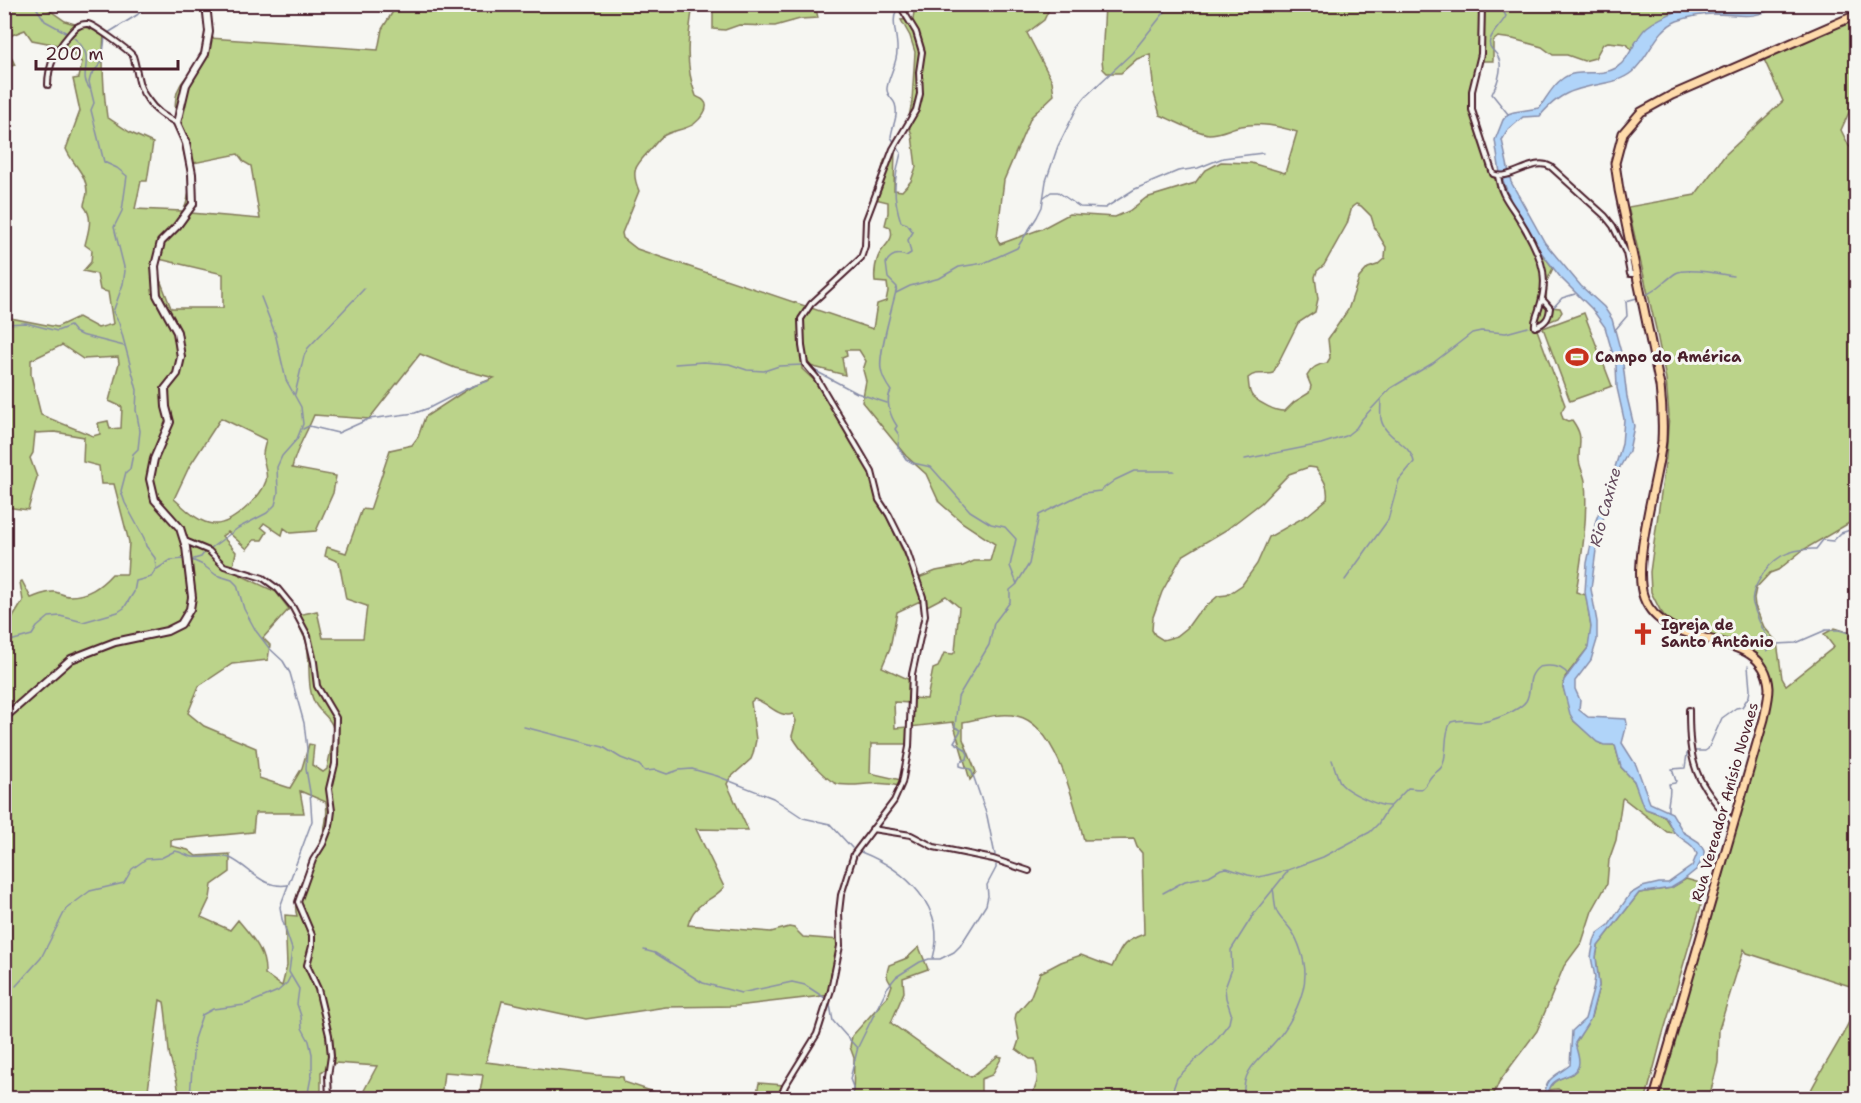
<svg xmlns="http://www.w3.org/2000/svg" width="1861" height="1103" font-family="'Shantell Sans',sans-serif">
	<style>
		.green { fill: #bbd38a; stroke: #82795a; stroke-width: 1.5; fill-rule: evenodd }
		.water { fill: #b0d4f9; stroke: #878ca7; stroke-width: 1.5 }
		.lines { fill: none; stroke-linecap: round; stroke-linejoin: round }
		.stream { stroke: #878ca7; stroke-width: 1.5 }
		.street-casing { stroke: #4a1f2b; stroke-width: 8 }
		.secondary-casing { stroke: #4a1f2b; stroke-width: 10 }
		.primary-casing { stroke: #4a1f2b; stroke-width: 11 }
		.street { stroke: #f6f6f2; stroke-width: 4 }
		.secondary { stroke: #f6f6f2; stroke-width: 6 }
		.primary { stroke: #fedbac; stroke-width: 7 }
		.labels { text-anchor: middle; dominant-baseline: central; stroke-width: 6; stroke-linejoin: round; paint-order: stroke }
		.poi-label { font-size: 15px; font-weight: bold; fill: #4a1f2b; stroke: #f6f6f2; text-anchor: start }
		.street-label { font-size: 15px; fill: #4a1f2b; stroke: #f6f6f2 }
		.water-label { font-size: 16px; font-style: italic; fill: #644c5e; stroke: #f6f6f2 }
	</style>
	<rect width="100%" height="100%" fill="#f6f6f2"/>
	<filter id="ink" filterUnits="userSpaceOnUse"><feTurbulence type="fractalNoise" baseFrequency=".0167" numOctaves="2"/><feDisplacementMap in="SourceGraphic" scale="12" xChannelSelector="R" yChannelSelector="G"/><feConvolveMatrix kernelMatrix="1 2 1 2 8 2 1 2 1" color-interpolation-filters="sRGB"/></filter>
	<g filter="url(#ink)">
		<!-- green -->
		<g class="green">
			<path d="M5,5H48L45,7L65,21L104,33C102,62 103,89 107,117L131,133L153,143L147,181H141L135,209L183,211C202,176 170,134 176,97C178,82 190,75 197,63C202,55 206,46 210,38L378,50L382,29L397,5H693C688,37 684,64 696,96C698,98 702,98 704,101C711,108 699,120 694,124C685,130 673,130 663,136C658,139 654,146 650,150C636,166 630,169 639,191L622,233L623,238L637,249L873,329L877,304L886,301L888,291L887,283L875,282C874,273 875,265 878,257C883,245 896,241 890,227L885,225L888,213V202L875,199L884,161L895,148L894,190L902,191L911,181L916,167L912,135L908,123L912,101L915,52L910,36L901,20L913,19L915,5H1051L1044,20L1027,33L1052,81L1054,95L1031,117L1004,180L997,238L1000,244L1041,229L1069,214L1115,217L1129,211L1146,198L1195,183L1204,171L1221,162L1251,163L1285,173L1297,132C1278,126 1260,122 1241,126C1230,128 1221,134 1209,134C1193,132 1175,121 1160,115L1154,93L1150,54L1137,59L1121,73H1107L1103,69L1102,60L1105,5H1693C1664,17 1648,22 1631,50L1627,44L1608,42L1603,44L1595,58L1584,61L1567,55H1553L1542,47L1513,39L1498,37L1493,41V61H1480L1473,93V110L1493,174L1501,177C1514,210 1532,240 1553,268L1547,281L1546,302L1550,307L1560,308L1562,312L1558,318L1536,327L1565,405L1561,412L1563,419L1568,421L1572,420C1584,437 1579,440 1579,459C1579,466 1584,474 1585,481C1588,518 1582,556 1576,592L1586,595L1591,627L1590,642L1588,648L1565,677L1563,687L1574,721L1601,744L1615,745L1621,767L1634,781L1646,809L1664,816L1675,833L1667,832L1623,798L1622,799L1616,840L1609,860L1607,884L1592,911L1582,942L1564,966L1537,1031L1499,1082L1492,1098H1027C1040,1088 1039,1073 1035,1059H1030L1016,1049L1019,1040L1015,1019L1016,1014L1030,998L1040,973L1061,962L1081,955L1112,967C1122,946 1122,942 1144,934L1142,853L1137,847L1134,839L1084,840C1075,807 1057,724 1017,716C1000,712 980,719 963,722V739L976,772L970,780L953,722L910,727V703L894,702L895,728L908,727L906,744H871L870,773L901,780L899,786C885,782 870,784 856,785C851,785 842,785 837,784C822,778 800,749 792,736L796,721L793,714C779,719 768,702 754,699L751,702L756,740L753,754L751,759L730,778L727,784L748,830L696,829L724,887C711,903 694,901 688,925L771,932L789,927L794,928L803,937L840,940L831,995L736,1006L666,1007L586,1019L502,1001L486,1062L596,1075L623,1077L624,1082L672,1098H479L483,1075L444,1072L442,1090L448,1091V1098H360L377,1066L335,1063L321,1072V1098H178C180,1081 171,1068 169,1051C167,1035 167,1019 164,1002L160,1000L147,1098H5L4,632L23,601L20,582L22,581L31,598C39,595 47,591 55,592C60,593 65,596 69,596C88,596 100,587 112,574H127L129,542L114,484H101L99,466L83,462L84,437L55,432L35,433L33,453L30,458L37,477L28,510L5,507V317L57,327L78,317L98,328L113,324L108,292L100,290L97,274L83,271L91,262L92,250L85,245C88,231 94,218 84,206C84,201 87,197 87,192C87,174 72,164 66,149L80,111L73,79L79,78L82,62L75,59L73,50L68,47L32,40L25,30L12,35L5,44L15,65L5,68ZM238,154L244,162L251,166L260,219L191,213L195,198L193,163ZM1356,204L1361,206L1371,216L1375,229L1386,247L1385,258L1377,265L1368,268L1359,278L1348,310L1328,339L1330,358L1327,363C1317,364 1311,368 1307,376L1311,386L1309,393L1294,402L1285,411C1276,412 1260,403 1253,397C1248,392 1249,384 1248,378C1257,370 1264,376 1273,373L1298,323L1315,312L1318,299L1315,277L1317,271L1324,265L1347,224L1352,207ZM159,259L223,274V308H171L159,277ZM62,345L83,359L118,357L119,363L109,401L122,407L121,428L110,429L108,421L98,423L100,434L93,436L41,415L31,375V360ZM846,350H859L866,361L863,370L866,381L862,402L906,456L926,474L939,502L963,523L995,544L990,561H974L963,566L936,571L916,579L878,499L873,480L855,446L818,384L802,369V366L806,365L845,375L842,358L847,356ZM420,354L455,368L494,378L471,387L425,417L418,437L412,445L390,450L370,510L362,509L346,553L327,547L325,556L339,562L346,599L367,606L363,638H323L317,611L298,615C298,626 302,632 306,641C312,661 305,688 316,705C321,713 331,718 333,728C334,741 329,757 327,769L323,772L312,765L314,745L309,744L302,768L290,788L259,778L256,748L204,726L188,713L199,686L232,664L268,660L270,645L263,638L289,609L276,592L232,571L236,552L222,536L228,532L247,549L254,540H262L267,532L261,527L264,523L282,535L284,528L291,533L316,531L333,493L336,476L292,468C296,448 307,433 314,415L369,419ZM221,418L266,440C265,446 262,452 263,458C265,466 268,473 266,481C261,497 231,526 213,524C198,523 185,508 174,499L189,467ZM1309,467L1316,468C1323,479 1329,486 1327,499L1308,515L1269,537L1257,564L1242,585L1227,595L1218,596L1197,614L1187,628L1177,636L1163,640L1155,635L1152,630L1153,617L1162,592L1182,556L1226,530L1261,503L1289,474ZM946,596L959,607L955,652L953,654L944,653L938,667L933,669L927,699L912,698V681L882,667L890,648L897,612L920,601L922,606H927ZM300,791L326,802C333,845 287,884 297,916L285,915L287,966L282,986L265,974C266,951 252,937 238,920L230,930L201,917L210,898L212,885L230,872V854L196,856L188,850L171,846V840L253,832L255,813H304Z"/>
			<path d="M713,5H810L817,13L818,18L800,19L775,26L739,25L725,30L713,29Z"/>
			<path d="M1856,15V97L1841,130L1849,146L1856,152V519L1803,550L1778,570L1770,573L1756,588L1754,598L1755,606L1764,627L1777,642L1782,678L1786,685L1834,647L1824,634L1835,628L1851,633L1856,630V988L1747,953L1744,949L1719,1029L1718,1063L1709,1098H1654L1710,904L1753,768L1769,705L1765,666L1757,654L1742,643L1733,640L1684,632L1669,622L1660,610L1651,592L1650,572L1666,457L1669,415L1666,379L1656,329L1628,207L1695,195L1725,155L1783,101L1763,57Z"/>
			<path d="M1584,313L1612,386L1570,401L1543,328Z"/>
			<path d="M1686,879L1707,885L1662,1037L1646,1098H1563L1562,1092L1558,1089L1548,1090L1555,1080L1572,1074L1578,1065L1575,1043L1591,1017L1599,986L1596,957L1598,946L1639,893L1671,888Z"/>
			<path d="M919,947L928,969L903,978L904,992L891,1023L947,1063L971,1077L998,1056L1002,1057L992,1075L981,1079V1091L985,1098H853L854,1058L850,1047L852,1036L888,996L892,985C886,978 886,974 889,965L907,958Z"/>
			<path d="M1856,1005V1098H1807C1822,1066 1844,1039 1856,1005Z"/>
			<path d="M759,1083L784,1085L795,1098H756Z"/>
		</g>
		<!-- water -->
		<path class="water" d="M1693,5H1779C1755,21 1740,14 1713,14C1701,14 1689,17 1677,21C1655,30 1650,57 1632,72C1616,85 1595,83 1576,90C1562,94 1549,105 1540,116L1523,117L1508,130L1502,140L1511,182L1545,243L1581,286L1604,307L1612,319L1622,356L1627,397L1634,426L1629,451L1620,467L1598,535L1591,589L1597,622V640L1591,660L1575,681V689L1580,700L1579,710L1588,717L1626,719L1627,724L1622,743L1636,765L1650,803L1672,813L1683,832L1699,842L1704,851V857L1697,869L1681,882L1671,888L1639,893L1598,946L1596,957L1599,986L1590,1020L1575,1043C1576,1049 1579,1056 1579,1062C1578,1083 1548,1070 1548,1098H1544C1546,1076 1555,1077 1570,1065L1572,1031L1585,1019L1593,990L1595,977L1591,957L1594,941L1597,934L1609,925L1630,894L1642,887L1659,883H1668L1692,866L1697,854C1693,843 1683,841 1675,833C1670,828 1669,821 1665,816L1646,809L1643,806L1634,781L1621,767L1615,745H1604L1597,742L1574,721L1570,714L1563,687L1564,680L1588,648L1591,627L1585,592L1587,563L1596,520L1610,484L1622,444L1624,419L1617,388L1616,365L1605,327L1592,309L1561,278L1537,247L1511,201L1500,173L1495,140L1503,120L1508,114L1514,112L1539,108C1546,99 1552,86 1562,79C1577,67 1599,78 1616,68C1631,59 1634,38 1647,27C1660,17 1677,11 1693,5Z"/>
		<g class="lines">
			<!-- stream -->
			<g class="stream">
				<path d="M34,4L45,21L67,33"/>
				<path d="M1499,4L1506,16C1502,24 1493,31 1490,40C1487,48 1495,50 1498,57C1504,68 1497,84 1492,94L1508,114"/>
				<path d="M899,5C889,21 898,34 897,51C897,64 889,75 887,88C886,96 893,98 895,104C899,116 892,126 891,137L901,153C894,180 892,194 901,222L907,224L913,232L908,240L911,253L906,256C898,253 891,254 886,263L888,278L897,287C893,305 878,354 881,369C882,377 886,384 891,391C885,400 890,416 897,426L895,429L899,435L898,447L906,459L913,463L931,467L970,511L991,524L1005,527L1016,539L1010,566L1017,584"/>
				<path d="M1673,13L1680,4"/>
				<path d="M108,33L137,15L149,4"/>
				<path d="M74,38C99,58 76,73 90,89"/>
				<path d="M1044,197L1051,192H1058L1080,207L1105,208L1135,189L1178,171L1198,168L1223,158L1263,153"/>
				<path d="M896,293L910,286L940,278L959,267L984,263L1017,248L1037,217L1042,207L1046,181L1058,146L1078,106L1086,96L1132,53L1171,4"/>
				<path d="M1645,295C1657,291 1665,280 1676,273C1687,267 1721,274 1733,276"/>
				<path d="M1552,309L1562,298L1575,294"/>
				<path d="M4,324L26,323L57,331L70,326L75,332L81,335L124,346"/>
				<path d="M1615,330L1627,316L1626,301L1637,298"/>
				<path d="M675,364L703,362L729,364L747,370L764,371L779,366L803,365"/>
				<path d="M810,368L857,393L887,403"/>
				<path d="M295,394L304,356L308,348L364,289"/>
				<path d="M303,429L309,426L338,433L369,419L415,413L429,408L468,388L488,381"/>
				<path d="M1245,459L1321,444L1346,436L1356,428L1362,419L1391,388L1433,363L1472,333L1481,331L1506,333L1528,327"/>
				<path d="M211,548L238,528L267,513L275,505L278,493L277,467L282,456L297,439L303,424L301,407L286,380L275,333L261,297"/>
				<path d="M194,559L201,557L204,553"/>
				<path d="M192,560L203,565L216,575L232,580L237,585L244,609L256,631L269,648L283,661L290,673L304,723L307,749L306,769L310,792L312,821L280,907L282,919L292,949L289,972L299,989L297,1004L301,1016L302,1028L309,1041L312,1054V1072L307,1098"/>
				<path d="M157,569L171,560L185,559"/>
				<path d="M1345,580L1388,520L1399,480L1414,462C1410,442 1385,439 1381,419C1380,413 1381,405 1381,399"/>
				<path d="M1773,646C1772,641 1769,640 1766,635C1761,626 1756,614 1753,604C1751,596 1754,589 1758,582C1771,558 1788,548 1816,549L1823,540L1833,541L1841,533L1853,529L1856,526"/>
				<path d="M4,651L10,641L32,635L37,627L49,617L60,616L83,622L118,612L124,608L134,592L136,581L151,577L156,569L155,558L146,546L144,538L125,503L121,491L126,472L130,469L133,454L138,449L140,431L136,410L137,390L119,323L113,312L123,284L125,271L114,227L122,211L127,176L117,168L104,162L91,110L94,103L89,82L91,75L102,62L105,37"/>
				<path d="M1767,651L1777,644L1796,643L1826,630H1839L1856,635"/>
				<path d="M524,727L603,747L621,758L639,765L645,771L656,770L667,774L679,770L692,769L717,776L773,798L803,818L830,824L852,848"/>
				<path d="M1694,751H1705L1708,749L1722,718L1736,708L1742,707L1749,696L1750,690L1748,666"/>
				<path d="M1332,760C1335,768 1337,777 1341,784C1348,792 1379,807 1390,806"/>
				<path d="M1668,811C1667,800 1672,793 1669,784L1675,783L1676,781L1672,769L1685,768L1687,754L1689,752"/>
				<path d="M861,852C904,869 948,907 933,958"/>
				<path d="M995,855L987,816L972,772L970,769L960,766V762L967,759L968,754L965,749L954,742L961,730L955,727L958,697L989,645L994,623L1010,602V590L1016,585L1029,564L1039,515L1084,493L1100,491L1115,480L1134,471H1174"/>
				<path d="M1163,893L1185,881L1209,876L1221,869L1227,868L1248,875L1259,877L1288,870L1323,857L1370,832L1378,824L1386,811L1408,788C1422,789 1422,792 1430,778C1434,772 1441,771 1443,764C1448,750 1443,736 1451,722C1461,718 1469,722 1479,722C1491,722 1519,711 1526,701C1533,689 1525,678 1539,667C1550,665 1562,665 1568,675"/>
				<path d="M644,950L655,953L703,983L741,993L792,982L805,985L825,998"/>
				<path d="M16,986L41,958L66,909L90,891L124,883L132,869L146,859L161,858L175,851C182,852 187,856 193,857C206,859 217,853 230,858C251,868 262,889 288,885"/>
				<path d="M830,1005L833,1021L857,1048"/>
				<path d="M190,1098L194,1039L202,1015L213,1009L245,1005L278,991L287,983L290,977"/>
				<path d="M852,1098L853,1087L850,1079L858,1047L887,988L896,977L920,962L929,959H940L954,952L960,946L986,905L988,896L987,885L996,868V865"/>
				<path d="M1170,1098L1177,1078L1216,1040L1229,1023L1231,1013L1226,998L1225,988L1232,969L1231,950L1255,912L1288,871"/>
				<path d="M1244,1098C1241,1067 1262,1059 1279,1037C1292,1021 1305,995 1305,974C1305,961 1299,941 1291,930C1287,924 1280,919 1277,912C1274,906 1275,897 1273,889"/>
			</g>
			<!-- street casing -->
			<g class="street-casing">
				<g id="street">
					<path d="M1482,4L1481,54L1472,91V110L1493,174C1511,182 1533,156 1551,167L1605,216L1613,226L1626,253L1630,274H1636"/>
					<path d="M48,85C48,65 56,50 69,35C74,29 79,23 88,24C94,25 130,51 133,56C138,71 137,87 148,100C155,111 165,117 177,123"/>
					<path d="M1498,176C1500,193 1509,203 1518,217C1527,231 1536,248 1541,263C1546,278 1544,294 1539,309C1537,316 1534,320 1535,327C1545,323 1549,319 1550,308L1542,299"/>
					<path d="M185,541L209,551L224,566L263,578L278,589L292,606L308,636L314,662L317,686L336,718L335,764L329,789L332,811L330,826L323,844L313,860L298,902L312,935V946L307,965L318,989L329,1035L331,1056L328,1076L329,1098"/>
					<path d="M1689,710C1689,764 1695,783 1733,822"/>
					<path d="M872,829L911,835L934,847L993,859L1029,871"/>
					<path d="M780,1098L785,1086L817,1034L831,990L840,946L839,912L841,895L854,854L894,801L902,783L909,747L912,674L925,615L923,597L907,551L889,515L879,500L872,472L816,377L805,364L802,346L801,319L811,304L861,258L865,246L866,220L893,149L916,110L920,94L919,72L922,52L916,32L899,4"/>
				</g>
			</g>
			<!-- secondary casing -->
			<g class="secondary-casing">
				<path id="secondary" d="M4,718L71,659L115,642L167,631L181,624L190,609L192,597L186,547L180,528L155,500L150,479L154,459L170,422L166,407L165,389L177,374L181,357L177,332L157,295L155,266L161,242L177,226L193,204L192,174L186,143L177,123L186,85L205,54L209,32L206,4"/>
			</g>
			<!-- primary casing -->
			<g class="primary-casing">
				<path id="primary" d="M1654,1098L1764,719C1766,709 1769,698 1769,688C1765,624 1666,655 1644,598C1631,565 1658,479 1662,441C1663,422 1662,404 1660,386L1619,190L1615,163L1623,133L1641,112L1672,95L1856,15"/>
			</g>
			<!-- street -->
			<use href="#street" class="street"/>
			<!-- secondary -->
			<use href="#secondary" class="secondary"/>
			<!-- primary -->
			<use href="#primary" class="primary"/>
		</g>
	</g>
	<!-- icons -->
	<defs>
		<g id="stadium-bare" transform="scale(1.8)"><path d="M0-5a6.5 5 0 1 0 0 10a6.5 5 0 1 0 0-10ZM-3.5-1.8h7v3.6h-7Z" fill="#c8321e" stroke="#f6f6f2" stroke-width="2.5" paint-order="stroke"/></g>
		<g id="church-bare" transform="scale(1.8)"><path d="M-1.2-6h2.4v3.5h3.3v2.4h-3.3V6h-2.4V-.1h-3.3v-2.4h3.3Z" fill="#c8321e" stroke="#f6f6f2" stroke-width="2.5" paint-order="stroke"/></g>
	</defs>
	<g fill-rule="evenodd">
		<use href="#stadium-bare" x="1577" y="357"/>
		<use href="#church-bare" x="1643" y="634"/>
	</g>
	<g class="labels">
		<!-- poi labels -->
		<g class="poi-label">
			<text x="1595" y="357">Campo do América</text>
			<text x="1661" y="625">Igreja de<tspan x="1661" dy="17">Santo Antônio</tspan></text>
		</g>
		<!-- street labels -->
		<g class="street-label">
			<text transform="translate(1725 802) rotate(-74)">Rua Vereador Anísio Novaes</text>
		</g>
		<!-- water labels -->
		<g class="water-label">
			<text transform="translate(1605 507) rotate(-75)">Rio Caxixe</text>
		</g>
	</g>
	<!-- margin -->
	<rect width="1861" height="1103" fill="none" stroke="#f6f6f2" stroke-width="24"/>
	<rect x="12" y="12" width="1837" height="1079" fill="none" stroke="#4a1f2b" stroke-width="2" filter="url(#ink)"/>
	<!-- scale -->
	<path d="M36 60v9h142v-9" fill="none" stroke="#4a1f2b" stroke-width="3"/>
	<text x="45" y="60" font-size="18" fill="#4a1f2b" stroke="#f6f6f2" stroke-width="4.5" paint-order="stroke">200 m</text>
</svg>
